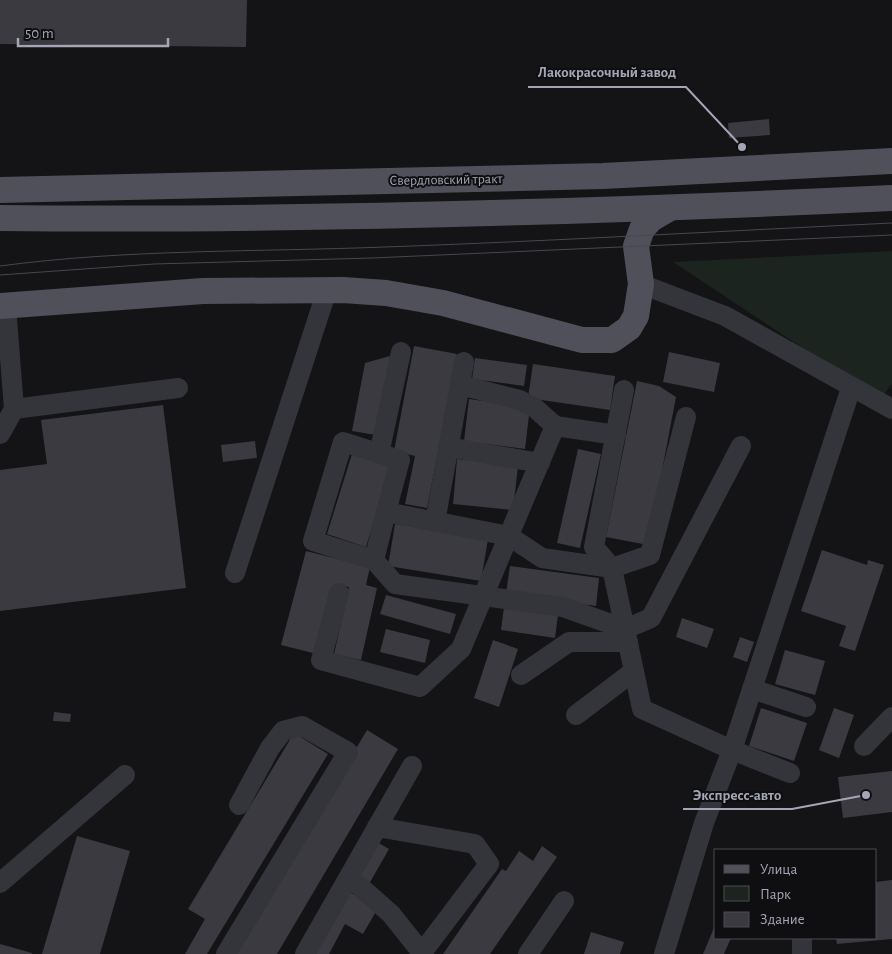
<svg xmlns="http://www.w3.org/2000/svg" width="892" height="954" font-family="'Alegreya Sans',sans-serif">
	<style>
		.green { fill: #1b241e }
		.building { fill: #3b3a40 }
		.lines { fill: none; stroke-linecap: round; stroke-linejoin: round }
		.minor { stroke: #34343b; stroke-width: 20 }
		.major { stroke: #50505a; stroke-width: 26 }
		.tram { stroke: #474750; stroke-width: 1 }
		.labels { text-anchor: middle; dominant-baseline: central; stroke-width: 4; stroke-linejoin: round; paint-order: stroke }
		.street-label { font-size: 14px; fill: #a4a6b7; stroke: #0f0e10 }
		.leader { fill: none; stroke: #a4a6b7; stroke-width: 2 }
		.callout-dot { fill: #a4a6b7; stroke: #0f0e10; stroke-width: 2 }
		.callout-label { font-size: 15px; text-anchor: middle; font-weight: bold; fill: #a4a6b7; stroke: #0f0e10; stroke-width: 4; stroke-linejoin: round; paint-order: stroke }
	</style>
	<rect width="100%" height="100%" fill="#141315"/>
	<!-- green -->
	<path class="green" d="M892,251V384L880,399L673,262Z"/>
	<!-- building -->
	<g class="building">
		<path d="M0,0H247L246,47L0,44Z"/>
		<path d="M769,119L770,135L729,138L728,123Z"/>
		<path d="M414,346L457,354L427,508L405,504L415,456L394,451Z"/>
		<path d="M669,352L720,363L714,392L663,382Z"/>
		<path d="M390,356L376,435L352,431L365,363Z"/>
		<path d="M475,358L527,365L524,386L472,379Z"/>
		<path d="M533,364L615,376L610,410L528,398Z"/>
		<path d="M637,381L659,386L676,397L648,545L606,537Z"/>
		<path d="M469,399L530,407L525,449L464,441Z"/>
		<path d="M163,405L186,588L0,611V470L47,464L41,420Z"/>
		<path d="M255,441L257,458L223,462L221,445Z"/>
		<path d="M578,449L601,454L580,548L557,543Z"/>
		<path d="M352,454L391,466L366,547L327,534Z"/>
		<path d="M457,459L518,466L513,510L453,504Z"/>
		<path d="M395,524L488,539L481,581L388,566Z"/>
		<path d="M822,550L867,565L868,560L884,565L855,651L839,646L846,626L801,611Z"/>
		<path d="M306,551L370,567L366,585L377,588L361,660L334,654L349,587L336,584L317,654L281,645Z"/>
		<path d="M510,566L599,578L596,606L506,593Z"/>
		<path d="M386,595L456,614L450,634L380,614Z"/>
		<path d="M504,607L558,615L555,638L501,630Z"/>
		<path d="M682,618L714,629L707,648L676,637Z"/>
		<path d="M386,629L430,640L425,663L380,652Z"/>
		<path d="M740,637L754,642L747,662L733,657Z"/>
		<path d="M493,640L518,649L499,707L474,698Z"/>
		<path d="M785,650L825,661L815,695L775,684Z"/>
		<path d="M761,708L807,723L794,761L749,746Z"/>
		<path d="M834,708L854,715L839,758L819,750Z"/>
		<path d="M54,712L71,714L70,722L53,721Z"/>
		<path d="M367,730L398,749L277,954H234Z"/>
		<path d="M294,733L328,754L207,954H185L205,919L188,909Z"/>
		<path d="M892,771V812L843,818L838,777Z"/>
		<path d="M77,836L130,851L100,954H42Z"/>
		<path d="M377,842L389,849L369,884L357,877Z"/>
		<path d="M542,846L557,857L490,954H443L502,869L506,871L519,851L533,861Z"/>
		<path d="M892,880V939L837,944L836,938H876V882Z"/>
		<path d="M344,889L378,908L363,934L345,924L329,954H316Z"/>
		<path d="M716,923V938H731L724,954H703Z"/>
		<path d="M591,932L624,942L620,954H584Z"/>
		<path d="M0,944L32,953V954H0Z"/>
	</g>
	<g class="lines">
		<!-- minor -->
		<g class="minor">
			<path d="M641,284L725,316L892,409"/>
			<path d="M460,385L520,400L535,408L555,426"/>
			<path d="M624,390L594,547L612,568L642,709L732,750L790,773"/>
			<path d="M14,409L178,388"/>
			<path d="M686,417L650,555L612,568L542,558L509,536L386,512L400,460L343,442L313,541L374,560L395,584L563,607L625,629L651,618L741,446"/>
			<path d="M0,434L14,409L6,306"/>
			<path d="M448,447L540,463"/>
			<path d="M379,454L401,352"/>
			<path d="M435,522L464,362"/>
			<path d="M374,560L386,512"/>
			<path d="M235,573L327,290"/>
			<path d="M339,593L321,660L420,687L461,649L555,426L616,435"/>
			<path d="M521,675L569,642H628"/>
			<path d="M752,689L806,707"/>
			<path d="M576,715L634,671"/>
			<path d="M864,746L892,717"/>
			<path d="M377,827L475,844L489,864L421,954"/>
			<path d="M349,877L391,914L422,953"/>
			<path d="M0,883L125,775"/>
			<path d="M802,938V954"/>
			<path d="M226,954L348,752L302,726L283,731L270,748L239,805"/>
			<path d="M305,954L412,766"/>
			<path d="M528,954L564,901"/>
			<path d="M664,954L704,823L732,750L851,388"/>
		</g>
		<!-- major -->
		<g class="major">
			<path d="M0,190L603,176L892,161"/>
			<path d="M0,218C297,221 595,212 892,198"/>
			<path d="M0,306L203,291L343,290L386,293L443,303L582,340H612L629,328L636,316L641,284L636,246L642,229L651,219L670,208"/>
		</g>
		<!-- tram -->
		<g class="tram">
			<path d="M0,266C127,249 257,252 385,247C554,241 723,231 892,223"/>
			<path d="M0,275L154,264L372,258L892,235"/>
		</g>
	</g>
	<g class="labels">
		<!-- street labels -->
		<g class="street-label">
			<text transform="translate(446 180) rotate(-1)">Свердловский тракт</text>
		</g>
	</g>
	<!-- callouts -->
	<path class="leader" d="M742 147L686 87H528M866 795L792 809H683"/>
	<g class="callout-dot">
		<circle cx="742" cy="147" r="5"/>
		<circle cx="866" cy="795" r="5"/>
	</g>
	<g class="callout-label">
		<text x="607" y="77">Лакокрасочный завод</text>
		<text x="737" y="800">Экспресс-авто</text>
	</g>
	<!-- legend -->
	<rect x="714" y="849" width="162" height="90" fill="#0f0e10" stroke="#4b4b53"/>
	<rect x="724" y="865" width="25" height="8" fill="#50505a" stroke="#4b4b53"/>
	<text x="760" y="874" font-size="15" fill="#a4a6b7">Улица</text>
	<rect x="724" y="886" width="25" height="15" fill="#1b241e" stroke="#4b4b53"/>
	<text x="760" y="899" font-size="15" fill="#a4a6b7">Парк</text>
	<rect x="724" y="912" width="25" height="15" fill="#3b3a40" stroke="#4b4b53"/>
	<text x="760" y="924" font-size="15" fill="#a4a6b7">Здание</text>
	<!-- scale -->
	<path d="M18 38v8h150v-8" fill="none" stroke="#a4a6b7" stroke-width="2.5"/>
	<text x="25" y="38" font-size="15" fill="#a4a6b7" stroke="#0f0e10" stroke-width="4" paint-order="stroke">50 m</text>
</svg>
